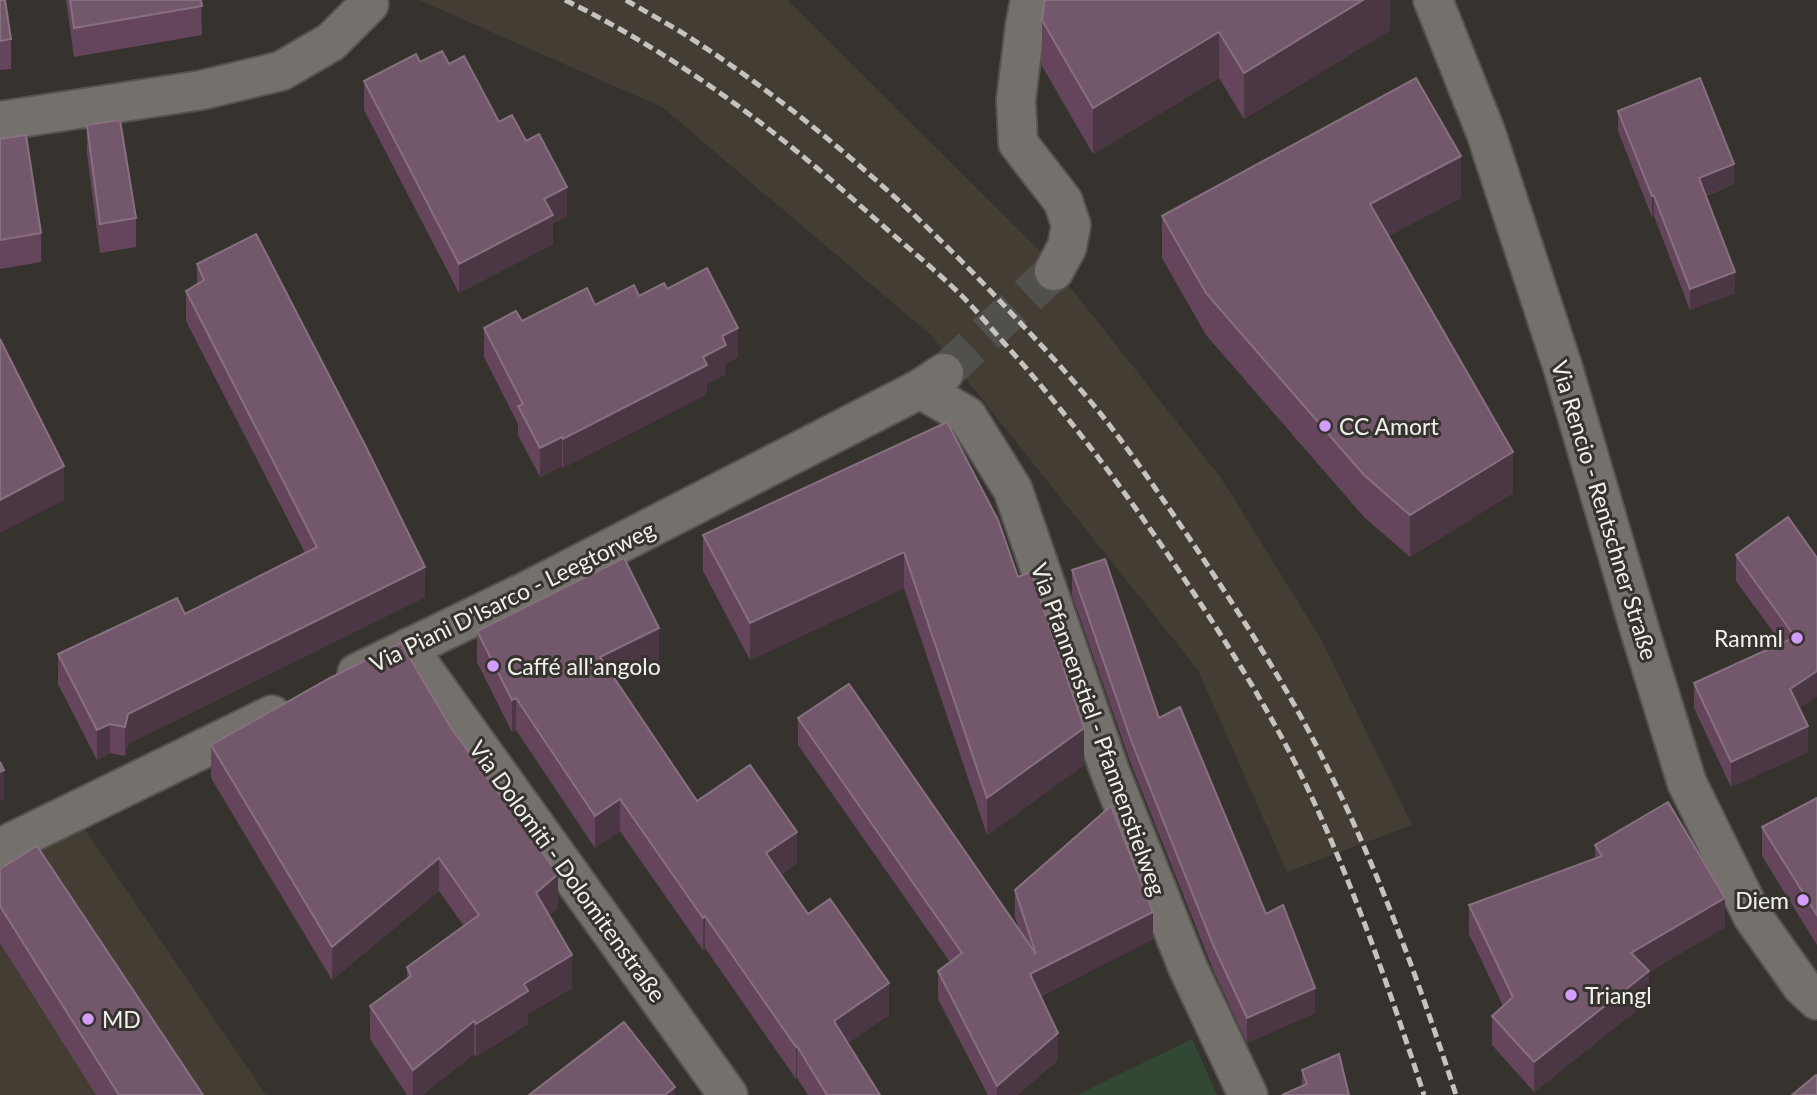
<svg xmlns="http://www.w3.org/2000/svg" width="1817" height="1095" font-family="Lato,sans-serif">
	<style>
		.built { fill: #443d34 }
		.green { fill: #334735 }
		.lines { fill: none; stroke-linecap: round; stroke-linejoin: round }
		.minor-tunnel { stroke: #52504c; stroke-width: 38; stroke-dasharray: 38 19; stroke-linecap: butt }
		.minor-casing { stroke: #55524f; stroke-width: 42 }
		.tertiary-casing { stroke: #55524f; stroke-width: 42 }
		.minor { stroke: #74716c; stroke-width: 38 }
		.tertiary { stroke: #74716c; stroke-width: 38 }
		.rail { stroke: #c5c3bf; stroke-width: 5; stroke-dasharray: 10 5; stroke-linecap: butt }
		.wall { fill: #64455b }
		.shaded-wall { fill: #4b3643 }
		.building { fill: #73576b; stroke: #87707f; stroke-width: 2 }
		.poi-dot { fill: #d29dfd; stroke: #36332f; stroke-width: 2.5 }
		.labels { text-anchor: middle; dominant-baseline: central; stroke-width: 6; stroke-linejoin: round; paint-order: stroke }
		.poi-label { font-size: 23px; fill: #f3f1ee; stroke: #36332f; text-anchor: start }
		.street-label { font-size: 23px; fill: #f3f1ee; stroke: #36332f }
	</style>
	<rect width="100%" height="100%" fill="#36332f"/>
	<!-- built -->
	<g class="built">
		<path d="M419,0H787L1048,259L1221,478L1320,637L1412,825L1287,872L1198,670L931,335L662,107Z"/>
		<path d="M73,812L266,1095H0V847Z"/>
	</g>
	<!-- green -->
	<path class="green" d="M1192,1039L1217,1095H1077Z"/>
	<g class="lines">
		<!-- minor-tunnel -->
		<path class="minor-tunnel" d="M944,373L1054,271"/>
		<!-- minor casing -->
		<g class="minor-casing">
			<g id="minor">
				<path d="M1030,0L1025,26L1016,100L1018,143L1063,201L1071,225L1067,247L1054,271"/>
				<path d="M920,389L967,416L1013,490L1110,772L1188,968L1248,1095"/>
				<path d="M408,648L728,1095"/>
				<path d="M357,673L531,589L920,389L944,373"/>
				<path d="M0,848L272,715"/>
			</g>
		</g>
		<!-- tertiary casing -->
		<g class="tertiary-casing">
			<g id="tertiary">
				<path d="M1433,0L1486,133L1563,368L1640,631L1687,783L1753,917L1802,986L1817,1000"/>
				<path d="M0,121L202,90L281,71L331,42L369,4"/>
			</g>
		</g>
		<!-- minor -->
		<use href="#minor" class="minor"/>
		<!-- tertiary -->
		<use href="#tertiary" class="tertiary"/>
		<!-- rail -->
		<g class="rail">
			<path d="M565,0C675,54 774,128 864,209C896,238 930,265 961,295C976,310 990,327 1004,343C1074,421 1137,507 1195,595C1235,656 1275,720 1307,787C1354,886 1390,991 1424,1095"/>
			<path d="M626,0C644,11 663,21 681,32C804,110 915,209 1013,315C1047,351 1081,388 1111,427C1142,468 1171,511 1200,554C1247,625 1293,696 1330,773C1381,877 1420,985 1456,1095"/>
		</g>
	</g>
	<!-- wall -->
	<g class="wall">
		<path d="M0,0L11,39V69L0,70Z"/>
		<path d="M66,0H201L202,35L74,57Z"/>
		<path d="M1390,0V30L1244,119L1219,78L1093,154L1042,66V20Z"/>
		<path d="M420,62L499,122L567,216L553,223V244L459,293L364,110V81Z"/>
		<path d="M1618,111L1734,184L1706,196L1735,293L1690,310L1654,216L1652,217L1618,131Z"/>
		<path d="M87,125L136,218V247L100,253L87,154Z"/>
		<path d="M0,139L41,233V262L0,269Z"/>
		<path d="M1461,198L1388,236L1513,493L1410,557L1364,517L1206,335L1162,258V216Z"/>
		<path d="M197,264L425,597L128,744L125,756L110,753L97,760L58,684V654L185,614L305,553L186,321V291L197,285Z"/>
		<path d="M667,289L738,357L726,363V374L707,384V394L563,468L562,466L540,477L518,435V424L484,357V328L522,321L639,296Z"/>
		<path d="M947,422L1018,577L1084,765L987,835L904,588L750,660L703,571V535Z"/>
		<path d="M1736,555L1817,558V696L1799,708L1808,752L1731,787L1694,708V683L1781,643L1736,581Z"/>
		<path d="M1072,570L1159,718L1266,914L1315,1013L1247,1043L1214,972L1131,764L1072,595Z"/>
		<path d="M477,631L659,660L616,681L697,801L797,863L781,875L808,914L889,1015L848,1043L880,1095H808L797,1078L796,1079L705,948L703,950L620,831L595,848L516,730L512,732L477,662Z"/>
		<path d="M798,718L1019,929L1015,917V890L1153,939L1041,996L1058,1060L1017,1095H988L938,999V971L950,962L798,745Z"/>
		<path d="M451,728L558,907L549,915L572,988L528,1014V1024L476,1057L474,1054L422,1095H407L370,1039V1006L407,979V967L464,926L439,891L332,980L211,778V745Z"/>
		<path d="M1817,798V945L1762,856V827Z"/>
		<path d="M1595,845L1725,927L1649,972V1000L1534,1092L1492,1045V1016L1503,1006L1469,934V905L1595,859Z"/>
		<path d="M0,869L203,1095H96L0,943Z"/>
		<path d="M1302,1070L1349,1095L1302,1086Z"/>
	</g>
	<!-- shaded-wall -->
	<g class="shaded-wall">
		<path d="M1363,0H1390V30L1244,119V73Z"/>
		<path d="M1219,32V78L1093,154V108Z"/>
		<path d="M1461,156V198L1370,246V204Z"/>
		<path d="M1734,164V184L1699,198V178Z"/>
		<path d="M567,187V216L553,223V244L459,293V264L544,199Z"/>
		<path d="M1652,196H1654V216L1652,217Z"/>
		<path d="M1735,272V293L1690,310V289Z"/>
		<path d="M738,328V357L726,363V374L707,384V394L563,468V439L703,357L722,336Z"/>
		<path d="M562,437V466L540,477V448Z"/>
		<path d="M1513,452V493L1410,557V515Z"/>
		<path d="M64,466V500L0,533V500Z"/>
		<path d="M904,552V588L750,660V623Z"/>
		<path d="M425,567V597L128,744L125,756V727L128,714Z"/>
		<path d="M659,628V660L600,689V657Z"/>
		<path d="M1817,671V696L1790,715V689Z"/>
		<path d="M516,698V730L512,732V700Z"/>
		<path d="M110,724V753L97,760V730Z"/>
		<path d="M1808,726V752L1731,787V762Z"/>
		<path d="M1084,728V765L987,835V798Z"/>
		<path d="M4,770V799L0,801V772Z"/>
		<path d="M620,799V831L595,848V816Z"/>
		<path d="M797,832V863L766,885V853Z"/>
		<path d="M439,858V891L332,980V947Z"/>
		<path d="M558,874V907L536,926V893Z"/>
		<path d="M1725,898V927L1649,972V1000L1534,1092V1062L1631,953Z"/>
		<path d="M1153,912V939L1030,1001V974Z"/>
		<path d="M705,916V948L703,950V918Z"/>
		<path d="M572,955V988L528,1014V1024L476,1057V1024L524,984Z"/>
		<path d="M889,983V1015L834,1053V1021Z"/>
		<path d="M1315,988V1013L1247,1043V1018Z"/>
		<path d="M474,1021V1054L422,1095H413V1070Z"/>
		<path d="M1058,1033V1060L1017,1095H997V1086Z"/>
		<path d="M797,1046V1078L796,1079V1047Z"/>
		<path d="M675,1087V1095H665Z"/>
	</g>
	<!-- building -->
	<g class="building">
		<path d="M0,0H5L11,39L0,41Z"/>
		<path d="M70,0H201L202,6L74,28Z"/>
		<path d="M1045,0H1363L1244,73L1219,32L1093,108L1042,20Z"/>
		<path d="M442,51L449,64L464,56L499,122L512,115L526,141L539,134L567,187L544,199L553,215L459,264L364,81L416,54L420,62Z"/>
		<path d="M1416,78L1461,156L1370,204L1513,452L1410,515L1364,475L1206,293L1162,216Z"/>
		<path d="M1700,78L1734,164L1699,178L1735,272L1690,289L1654,196H1652L1618,111Z"/>
		<path d="M120,120L136,218L100,224L87,125Z"/>
		<path d="M26,135L41,233L0,240V139Z"/>
		<path d="M256,234L367,449L425,567L128,714L125,727L110,724L97,730L58,654L177,598L185,614L317,547L186,291L204,280L197,264Z"/>
		<path d="M707,268L738,328L722,336L726,345L703,357L707,365L563,439L562,437L540,448L518,406L523,404L484,328L516,311L522,321L587,288L595,305L634,285L639,296L664,283L667,289Z"/>
		<path d="M0,339L64,466L0,500Z"/>
		<path d="M947,422L998,520L1018,577L1031,572L1084,728L987,798L904,552L750,623L703,535Z"/>
		<path d="M1788,517L1817,558V671L1790,689L1808,726L1731,762L1694,683L1795,637L1736,555Z"/>
		<path d="M624,558L659,628L600,657L697,801L750,765L797,832L766,853L808,914L830,899L889,983L834,1021L880,1095H827L797,1046L796,1047L705,916L703,918L620,799L595,816L516,698L512,700L477,631Z"/>
		<path d="M1105,559L1159,718L1180,707L1266,914L1283,905L1315,988L1247,1018L1214,947L1131,740L1072,570Z"/>
		<path d="M401,643L451,728L558,874L536,893L572,955L524,984L528,991L476,1024L474,1021L413,1070L370,1006L411,976L407,967L479,915L439,858L332,947L211,745L330,678Z"/>
		<path d="M849,684L1036,954L1015,890L1111,806L1153,912L1030,974L1058,1033L997,1086L938,971L962,953L798,718Z"/>
		<path d="M0,762L4,770L0,772Z"/>
		<path d="M1817,798V915L1762,827Z"/>
		<path d="M1668,802L1725,898L1631,953L1649,971L1534,1062L1492,1016L1513,997L1469,905L1602,856L1595,845Z"/>
		<path d="M37,846L203,1095H119L0,906V869Z"/>
		<path d="M624,1022L675,1087L665,1095H529Z"/>
		<path d="M1339,1054L1349,1095H1282L1307,1084L1302,1070Z"/>
		<path d="M1816,1075L1817,1076V1095H1792Z"/>
	</g>
	<!-- markers -->
	<g class="poi-dot">
		<circle cx="1325" cy="426" r="7"/>
		<circle cx="1797" cy="638" r="7"/>
		<circle cx="493" cy="666" r="7"/>
		<circle cx="1803" cy="900" r="7"/>
		<circle cx="1571" cy="995" r="7"/>
		<circle cx="88" cy="1019" r="7"/>
	</g>
	<g class="labels">
		<!-- poi labels -->
		<g class="poi-label">
			<text x="1339" y="426">CC Amort</text>
			<text x="1783" y="638" text-anchor="end">Ramml</text>
			<text x="507" y="666">Caffé all'angolo</text>
			<text x="1789" y="900" text-anchor="end">Diem</text>
			<text x="1585" y="995">Triangl</text>
			<text x="102" y="1019">MD</text>
		</g>
		<!-- street labels -->
		<g class="street-label">
			<text transform="translate(1605 510) rotate(73)">Via Rencio - Rentschner Straße</text>
			<text transform="translate(512 596) rotate(-26)">Via Piani D'Isarco - Leegtorweg</text>
			<text transform="translate(1099 729) rotate(70)">Via Pfannenstiel - Pfannenstielweg</text>
			<text transform="translate(568 871) rotate(54)">Via Dolomiti - Dolomitenstraße</text>
		</g>
	</g>
</svg>
